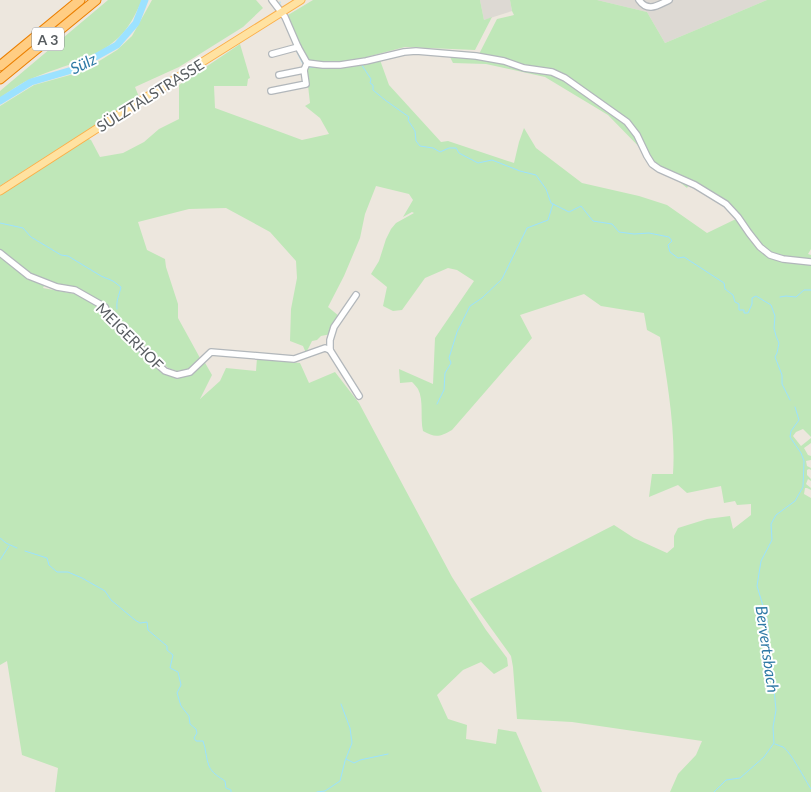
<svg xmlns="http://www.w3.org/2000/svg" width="811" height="792" font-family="Lato,sans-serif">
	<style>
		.industrial { fill: #ddd9d3 }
		.green { fill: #bfe7b8 }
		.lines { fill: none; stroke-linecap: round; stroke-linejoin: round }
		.stream { stroke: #9ce2ff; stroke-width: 1 }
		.river { stroke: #9ce2ff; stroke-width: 7 }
		.minor-casing { stroke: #b2b7bb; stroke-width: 8 }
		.major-casing { stroke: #fcaf48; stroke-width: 9 }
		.highway-casing { stroke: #eb7f00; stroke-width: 11 }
		.minor { stroke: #fff; stroke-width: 5.5 }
		.major { stroke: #ffe2a1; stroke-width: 7 }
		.highway { stroke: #ffcd83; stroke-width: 9 }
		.labels { text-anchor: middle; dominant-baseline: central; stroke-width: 4; stroke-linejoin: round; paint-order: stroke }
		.shield { fill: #fff; stroke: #8a8e90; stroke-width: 1 }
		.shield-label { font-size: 14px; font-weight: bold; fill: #585d61 }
		.street-label { font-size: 15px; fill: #585d61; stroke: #fff }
		.water-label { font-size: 16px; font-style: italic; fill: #2f7aa6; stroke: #fff }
	</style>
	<rect width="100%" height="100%" fill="#ede7de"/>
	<!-- industrial -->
	<g class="industrial">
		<path d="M480,0H510L512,11L484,20Z"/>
		<path d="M597,0H767L665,43L647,12Z"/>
	</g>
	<!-- green -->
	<g class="green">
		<path d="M108,0H142C137,11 131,24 123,33C100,59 63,65 33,78C21,83 11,90 0,98V91Z"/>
		<path d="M152,0H256L263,8L243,27L179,67L135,87L139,97L0,186V106L34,85L70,75L96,63L117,50L132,36Z"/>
		<path d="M313,0H480L484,20L492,17L475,50L405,47L370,56L364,59L343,62L324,64L307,60L303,55L288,15Z"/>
		<path d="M510,0H597L647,12L665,43L767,0H811V249L808,254L811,255V437L803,429L796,432L793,436L801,446L811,438V443L804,448L808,455L811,456V460L806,461L807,466L811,468V470L809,469L807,470V475L811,479V481L808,479L806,484L811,488V490L807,488H805L804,494L811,498V792H670L678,774L696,755L702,741L572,722L517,719L513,667L511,656L470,599L614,525L634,538L667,553L674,547V536L678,528L707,519L730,516L733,529L751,515V504L737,505L735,501L724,503L721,486L687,493L678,485L649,497L652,474H673C676,431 667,380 660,337L647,330L644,313L601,306L584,294L520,315L532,338L452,430C440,437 435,438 423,431C420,418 424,400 418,389C416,386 414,384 412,382L400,383L399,369L433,384L435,338L474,281L457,270L448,268L425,278L402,310L393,311L383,306L387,287L371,274L379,261L386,239L391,229L396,223L414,213L412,212L403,217L413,200L409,194L376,186L365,214L360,238L344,276L328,307L339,316L331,334L321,336L317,340L312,341L306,353L303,346L290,341L291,309L297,278L296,261L270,232L226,208L189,209L138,222L147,250L165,259L166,267L178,304V318L200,358L189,369L177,371L168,368L138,339L118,323L108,309L82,290L61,286L47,280L43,288L80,295L102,310L112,325L164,373L177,377L204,361L212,375L200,399L220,381L226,368L256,371L257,358L300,363L309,383L335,372L359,403L452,577L486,630L507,658L508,666L494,674L481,662L463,670L437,695L448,719L467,725L466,739L496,744L498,729L516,732L542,792H55L58,768L22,755L7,661L0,665V195L86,138L91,140L100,157L123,153L144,142L159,129L179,119V85L240,44L250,78L248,79L247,86H214L215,108L302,140L329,134L320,118L305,106L310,103L306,68L308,65L380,60L389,85L441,142L448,141L514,163L519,142L524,128L536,148L582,183L639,196L667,205L707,233L738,218L717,194L691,181L687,188L648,156L608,115L545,77L486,64L453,63L449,55L478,56L497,19L514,15L512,11Z"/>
	</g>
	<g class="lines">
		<!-- stream -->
		<g class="stream">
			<path d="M280,2V3"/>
			<path d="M283,20L286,25"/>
			<path d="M297,52L303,64"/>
			<path d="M361,64L371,79L370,83L373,85V90L385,100L409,117L408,120L415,131L416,141L420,146L433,148L440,152L449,148H456L459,153L478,163L492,160L520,171L536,175L546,189L551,203L569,212L581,206L593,221L612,224L619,232L634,234L649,233L669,237L672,241L668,245L670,252L678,258L684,257L724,283L725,289L733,295L735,302L739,304V310H744V313H748L752,304V298L756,296L771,305L775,316L774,328L776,336L779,343L777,353L775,357L782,375V384L790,400"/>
			<path d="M308,67L332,68"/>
			<path d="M0,223L23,228L31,237L61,255L68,256L101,276L113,281L121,287C119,296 116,300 117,309"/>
			<path d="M780,297L786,296L796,297L804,290H811"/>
			<path d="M437,404L444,390L445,373L451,363L449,358L457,332L470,306L482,298L502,279L527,228L548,220L553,204"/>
			<path d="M0,538L6,543L17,548"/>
			<path d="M25,551L47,558L49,565L57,572H68L82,578L105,591L111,600L135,620L140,623L147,622L148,630L167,646V650L173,655L170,668L178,672L181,685L177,693L181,706L189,716L190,724L196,729L197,733L194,738L196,741H203C206,749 206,759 209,766C212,773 219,777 225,781L226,788L231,790V792"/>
			<path d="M0,560L9,546"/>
			<path d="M775,744C778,745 780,746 783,747C791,752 805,780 811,789"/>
			<path d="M346,759L354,763L360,760L388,754"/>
			<path d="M317,792L325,791L340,781L345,761L352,743L350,728L341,704"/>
			<path d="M714,792L726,780L740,778L764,757L774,743L773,727L776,710L767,619L757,586L761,561L772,540L771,524L776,515L795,501L803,487L804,461L801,453L790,437L791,431L799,420L795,407"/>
		</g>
		<!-- river -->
		<path class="river" d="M0,101L31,82L72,70L117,45L136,23L145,0"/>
		<!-- minor casing -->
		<g class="minor-casing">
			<g id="minor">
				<path d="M272,0L285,17L298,47L307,63"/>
				<path d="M639,0C648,13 658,5 669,0"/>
				<path d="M272,54L298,47"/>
				<path d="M307,63L323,65H340L366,61L404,52L416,51L476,56L504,61L524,68L552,72L565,78L627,122L637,135L647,156L652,164L659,169L695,185L726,204L738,217L749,233L760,247L770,255L783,259L811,262"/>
				<path d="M279,75L304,70"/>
				<path d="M271,91L306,84L304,70L307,63"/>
				<path d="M0,253L29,276L57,287L75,290L105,307L111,320L115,325L136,342L144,352L165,371L177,375L190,372L211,352L294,359L325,348L330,350"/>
				<path d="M356,295L334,327L330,340V350L359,396"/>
			</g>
		</g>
		<!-- major casing -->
		<g class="major-casing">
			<path id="major" d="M0,191L129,108L301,0"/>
		</g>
		<!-- highway casing -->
		<g class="highway-casing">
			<g id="highway">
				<path d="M0,66L80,0"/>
				<path d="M0,79L96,0"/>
			</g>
		</g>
		<!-- minor -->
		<use href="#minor" class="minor"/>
		<!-- major -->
		<use href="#major" class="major"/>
		<!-- highway -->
		<use href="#highway" class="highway"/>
	</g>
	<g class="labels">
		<!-- shield labels -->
		<rect class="shield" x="32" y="27.5" width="32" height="23" rx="4"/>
		<g class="shield-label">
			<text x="48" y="39">A 3</text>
		</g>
		<!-- street labels -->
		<g class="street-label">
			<text transform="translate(150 95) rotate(-32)">SÜLZTALSTRASSE</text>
			<text transform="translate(130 336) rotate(45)">MEIGERHOF</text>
		</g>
		<!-- water labels -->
		<g class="water-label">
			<text transform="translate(83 63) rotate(-26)">Sülz</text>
			<text transform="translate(768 649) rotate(82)">Bervertsbach</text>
		</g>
	</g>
</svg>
